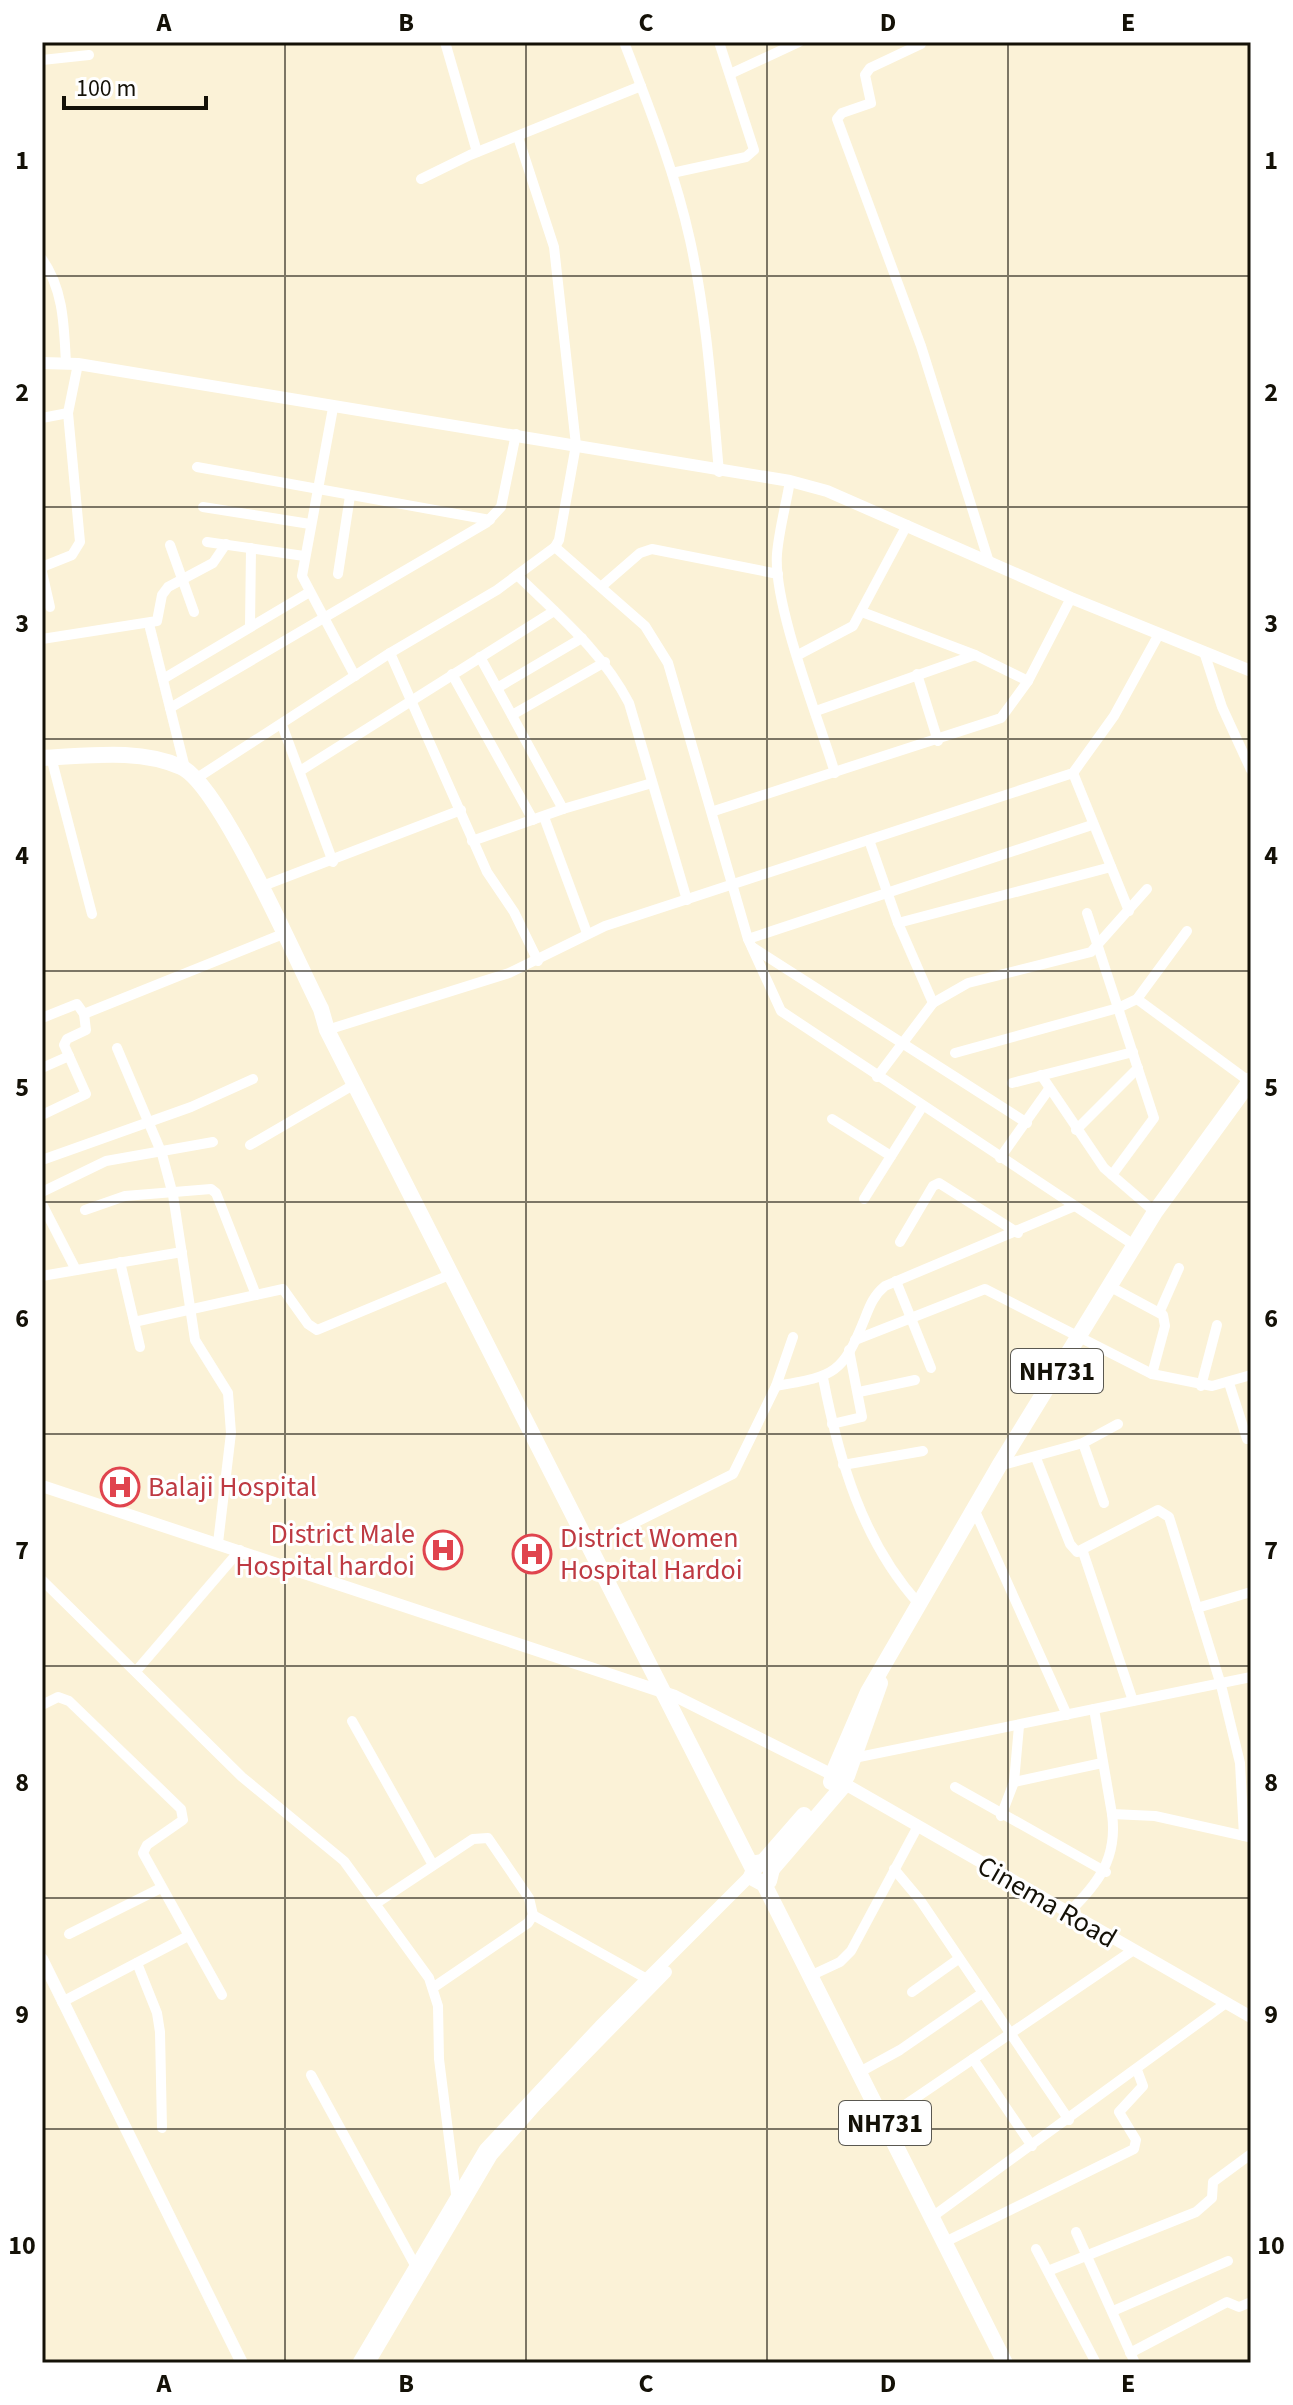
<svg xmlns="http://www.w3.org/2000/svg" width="1293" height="2405" font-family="'Source Sans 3',sans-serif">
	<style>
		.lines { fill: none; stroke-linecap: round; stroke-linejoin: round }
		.minor { stroke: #fff; stroke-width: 10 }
		.tertiary { stroke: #fff; stroke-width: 12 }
		.primary { stroke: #fff; stroke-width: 16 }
		.trunk { stroke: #fff; stroke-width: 16 }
		.grid { fill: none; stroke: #141107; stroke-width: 2; stroke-opacity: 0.55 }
		.labels { text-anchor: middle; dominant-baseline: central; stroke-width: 6; stroke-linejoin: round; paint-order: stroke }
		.shield { fill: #fff; stroke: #5a5851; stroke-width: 2 }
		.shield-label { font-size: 26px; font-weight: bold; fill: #141107 }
		.health-label { font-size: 28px; fill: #be3a42; stroke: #fff; text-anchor: start }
		.street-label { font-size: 28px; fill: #141107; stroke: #fff }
		.neatline { fill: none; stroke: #141107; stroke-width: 3 }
		.grid-label { font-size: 26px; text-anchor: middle; font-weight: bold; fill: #141107 }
	</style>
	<rect width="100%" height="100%" fill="#fbf2d7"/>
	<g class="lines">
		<!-- minor -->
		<g class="minor">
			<path d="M445,42L477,152"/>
			<path d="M624,42C649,107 675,172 690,240C707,317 712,395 719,472"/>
			<path d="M921,44L870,68L865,75L871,103L842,113L837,119L921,346L988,559"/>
			<path d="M42,60L89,55"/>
			<path d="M730,74L799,42"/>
			<path d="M672,173L746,157L754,150L719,42"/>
			<path d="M421,179L470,155L641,86"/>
			<path d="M42,259C64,290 64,327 66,364"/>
			<path d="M333,408L302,576L355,676"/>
			<path d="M42,418L68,413"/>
			<path d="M197,467L490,520"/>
			<path d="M790,481C786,505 779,530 777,554C773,605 819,720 835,773"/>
			<path d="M203,507L310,524"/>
			<path d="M207,542L304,556"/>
			<path d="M170,545L194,612"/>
			<path d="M555,547L645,626L668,663L748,939L781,1011L1134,1245"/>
			<path d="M42,567L72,555L80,542L68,413L78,364"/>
			<path d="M42,572L50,607"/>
			<path d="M338,574L350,496"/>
			<path d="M517,575C558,615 602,651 629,703L687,900"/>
			<path d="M602,586L640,553L652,549L778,574"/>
			<path d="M862,612L975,655L1028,681"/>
			<path d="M149,624L185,768"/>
			<path d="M250,626L251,548"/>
			<path d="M42,639L157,621L162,595L168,587L213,563L226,544"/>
			<path d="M1204,652L1222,707L1251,770"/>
			<path d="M390,653L487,872L514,912L538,961"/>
			<path d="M798,655L853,626L907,525"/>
			<path d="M480,657L563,809"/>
			<path d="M452,674L533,820"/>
			<path d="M917,674L938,741"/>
			<path d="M163,679L308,593"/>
			<path d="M497,688L582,638"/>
			<path d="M170,708L486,523L501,507L516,434"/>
			<path d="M816,711L975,655"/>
			<path d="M512,715L605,662"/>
			<path d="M282,725L333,862"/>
			<path d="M51,757L92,914"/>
			<path d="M300,771L554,611"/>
			<path d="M1073,773L1129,911"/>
			<path d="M197,778L390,653L497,590L555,547L559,540L576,445L554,247L518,137"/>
			<path d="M714,811L1001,718L1028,681L1071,598"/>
			<path d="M544,817L587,933"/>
			<path d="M869,840L898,923L933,1003"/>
			<path d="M472,841L563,809L652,783"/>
			<path d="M260,887L461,810"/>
			<path d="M1087,913L1154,1118L1112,1175"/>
			<path d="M898,923L1111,867"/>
			<path d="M748,939L1092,825"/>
			<path d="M752,947L1027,1123"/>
			<path d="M1137,999L1250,1082"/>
			<path d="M42,1018L77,1004L84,1014L283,934"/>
			<path d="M327,1030L509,973L605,926L1073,773L1114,716L1159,634"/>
			<path d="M117,1048L162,1154L173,1195L195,1340L228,1393L231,1433L218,1543"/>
			<path d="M955,1053L1118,1008L1137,999L1187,931"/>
			<path d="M42,1068L69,1056"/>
			<path d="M1041,1075L1104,1168L1155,1212"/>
			<path d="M877,1077L933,1003L968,983L1091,952L1147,889"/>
			<path d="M1012,1083L1133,1052"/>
			<path d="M42,1115L86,1094L64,1045L67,1039L86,1030L84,1014"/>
			<path d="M832,1119L891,1156"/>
			<path d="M1076,1130L1138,1068"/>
			<path d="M250,1145L355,1084"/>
			<path d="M1000,1158L1049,1089"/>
			<path d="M42,1160L191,1107L253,1079"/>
			<path d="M42,1192L106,1161L213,1142"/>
			<path d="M864,1199L922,1107"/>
			<path d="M42,1204L76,1270"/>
			<path d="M85,1210L125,1196L211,1189L216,1193L256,1295"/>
			<path d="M900,1242L933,1186L939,1183L1018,1233"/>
			<path d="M120,1262L140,1347"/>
			<path d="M42,1276L182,1252"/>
			<path d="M896,1281L931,1368"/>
			<path d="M1109,1286L1163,1315L1165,1326L1152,1374"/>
			<path d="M1160,1311L1179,1268"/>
			<path d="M134,1322L283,1289L308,1324L317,1330L452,1274"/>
			<path d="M855,1340L985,1289L1152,1374L1212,1386L1251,1375"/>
			<path d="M823,1378C839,1460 862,1541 919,1604"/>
			<path d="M1229,1383L1247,1439"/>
			<path d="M776,1386C833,1376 842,1376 865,1318C870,1305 874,1295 885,1286L1075,1206"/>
			<path d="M1201,1386L1217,1325"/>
			<path d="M859,1392L915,1380"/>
			<path d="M832,1424L862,1417L849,1350"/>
			<path d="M1083,1443L1104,1503"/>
			<path d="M1036,1458L1070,1544L1077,1552L1158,1510L1169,1517L1221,1685L1240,1763L1244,1836"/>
			<path d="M843,1465L923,1451"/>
			<path d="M999,1466L1083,1443L1118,1424"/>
			<path d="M974,1509L1067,1715"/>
			<path d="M596,1542L733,1474L776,1386L793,1337"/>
			<path d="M1083,1552L1133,1701"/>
			<path d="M42,1580L242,1777L344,1861L429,1978L438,2006L439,2059L456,2194"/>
			<path d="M1197,1608L1251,1592"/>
			<path d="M137,1670L240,1550"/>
			<path d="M42,1705L58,1697L69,1701L181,1809L183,1820L147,1845L143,1853L222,1995"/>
			<path d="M1094,1709L1112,1814L1155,1816L1249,1837"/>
			<path d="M352,1721L433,1865"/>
			<path d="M854,1758L1251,1677"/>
			<path d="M1014,1782L1102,1763"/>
			<path d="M955,1787L1106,1872"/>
			<path d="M1001,1816L1014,1782L1019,1726"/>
			<path d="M894,1869L920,1900L1069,2120"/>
			<path d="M375,1904L473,1839L488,1838L529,1898L533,1915L528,1923L434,1987"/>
			<path d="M1068,1913C1098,1884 1118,1858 1112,1814"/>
			<path d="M533,1915L647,1979"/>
			<path d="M69,1934L161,1888"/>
			<path d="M137,1963L157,2013L160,2032L162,2128"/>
			<path d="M810,1976L840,1962L851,1951L918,1826"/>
			<path d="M912,1992L957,1960"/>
			<path d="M62,2002L188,1936"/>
			<path d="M973,2059L1032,2146"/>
			<path d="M858,2073L900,2050L981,1994"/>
			<path d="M311,2075L415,2265"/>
			<path d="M883,2120L1132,1951"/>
			<path d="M932,2217L1226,2003"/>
			<path d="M1076,2232L1135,2363"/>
			<path d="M945,2242L1134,2149L1136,2140L1119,2112L1143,2086L1137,2070"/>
			<path d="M1036,2249L1096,2363"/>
			<path d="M1048,2271L1196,2212L1212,2198L1213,2182L1251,2154"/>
			<path d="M1113,2311L1228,2261"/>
			<path d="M1130,2353L1227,2302L1239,2307L1251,2302"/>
		</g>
		<!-- tertiary -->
		<g class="tertiary">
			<path d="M42,363L78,364L790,481L827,491L1071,598L1251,671"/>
			<path d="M42,1486L675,1696L831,1774"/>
			<path d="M845,1784L1251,2017"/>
			<path d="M42,1959L242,2363"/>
			<path d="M358,2363L485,2149L600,2026L751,1875"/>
			<path d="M369,2363L492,2155L536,2105L666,1972"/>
		</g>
		<!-- primary -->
		<path class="primary" d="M42,758C87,756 139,748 181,767C220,784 298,964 321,1009L327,1030L752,1867"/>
		<!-- trunk -->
		<g class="trunk">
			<path d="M834,1771L868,1692L999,1466L1155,1212L1251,1080"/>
			<path d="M847,1776L880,1683"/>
			<path d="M763,1862L804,1815"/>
			<path d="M772,1869L845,1784V1772L834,1771L831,1782L842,1786"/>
			<path d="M764,1884L769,1881L772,1869L763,1862L757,1863L751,1877L764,1884L1005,2363"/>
		</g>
	</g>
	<!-- grid -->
	<path class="grid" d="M285,42V2363M526,42V2363M767,42V2363M1008,42V2363M42,276H1251M42,507H1251M42,739H1251M42,971H1251M42,1202H1251M42,1434H1251M42,1666H1251M42,1898H1251M42,2129H1251"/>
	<!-- icons -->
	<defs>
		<g id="hospital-ring" transform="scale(2)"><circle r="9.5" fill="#fff" stroke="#e0444e" stroke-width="1.5"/><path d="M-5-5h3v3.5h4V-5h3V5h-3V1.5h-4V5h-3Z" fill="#e0444e"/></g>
	</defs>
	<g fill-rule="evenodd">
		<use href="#hospital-ring" x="120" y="1487"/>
		<use href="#hospital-ring" x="443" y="1550"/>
		<use href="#hospital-ring" x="532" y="1554"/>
	</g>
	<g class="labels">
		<!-- shield labels -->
		<g class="shield">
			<rect x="1011" y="1349" width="92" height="44" rx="6"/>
			<rect x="839" y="2101" width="92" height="44" rx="6"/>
		</g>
		<g class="shield-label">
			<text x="1057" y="1371">NH731</text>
			<text x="885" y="2123">NH731</text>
		</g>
		<!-- health labels -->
		<g class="health-label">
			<text x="148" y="1487">Balaji Hospital</text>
			<text x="415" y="1534" text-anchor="end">District Male<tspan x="415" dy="32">Hospital hardoi</tspan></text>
			<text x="560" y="1538">District Women<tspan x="560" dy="32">Hospital Hardoi</tspan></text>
		</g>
		<!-- street labels -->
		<g class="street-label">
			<text transform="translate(1047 1902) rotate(30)">Cinema Road</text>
		</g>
	</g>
	<!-- border -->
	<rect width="1293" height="2405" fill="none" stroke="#ffffff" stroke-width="88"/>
	<!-- scale -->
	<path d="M64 96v12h142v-12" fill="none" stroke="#141107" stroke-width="4"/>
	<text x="76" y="96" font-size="24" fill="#141107" stroke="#ffffff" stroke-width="6" paint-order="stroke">100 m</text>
	<rect x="44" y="44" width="1205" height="2317" class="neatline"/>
	<g class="grid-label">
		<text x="164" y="31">A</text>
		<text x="406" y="31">B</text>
		<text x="646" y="31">C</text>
		<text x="888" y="31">D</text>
		<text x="1128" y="31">E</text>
		<text x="22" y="169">1</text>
		<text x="1271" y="169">1</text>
		<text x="22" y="401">2</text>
		<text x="1271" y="401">2</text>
		<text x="22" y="632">3</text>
		<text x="1271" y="632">3</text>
		<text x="22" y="864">4</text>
		<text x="1271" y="864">4</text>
		<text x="22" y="1096">5</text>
		<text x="1271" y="1096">5</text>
		<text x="22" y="1327">6</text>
		<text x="1271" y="1327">6</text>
		<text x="22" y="1559">7</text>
		<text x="1271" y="1559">7</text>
		<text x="22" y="1791">8</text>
		<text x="1271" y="1791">8</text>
		<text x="22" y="2023">9</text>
		<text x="1271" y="2023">9</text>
		<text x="22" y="2254">10</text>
		<text x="1271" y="2254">10</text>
		<text x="164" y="2392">A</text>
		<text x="406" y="2392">B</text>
		<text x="646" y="2392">C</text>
		<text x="888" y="2392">D</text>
		<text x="1128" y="2392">E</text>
	</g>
</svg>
